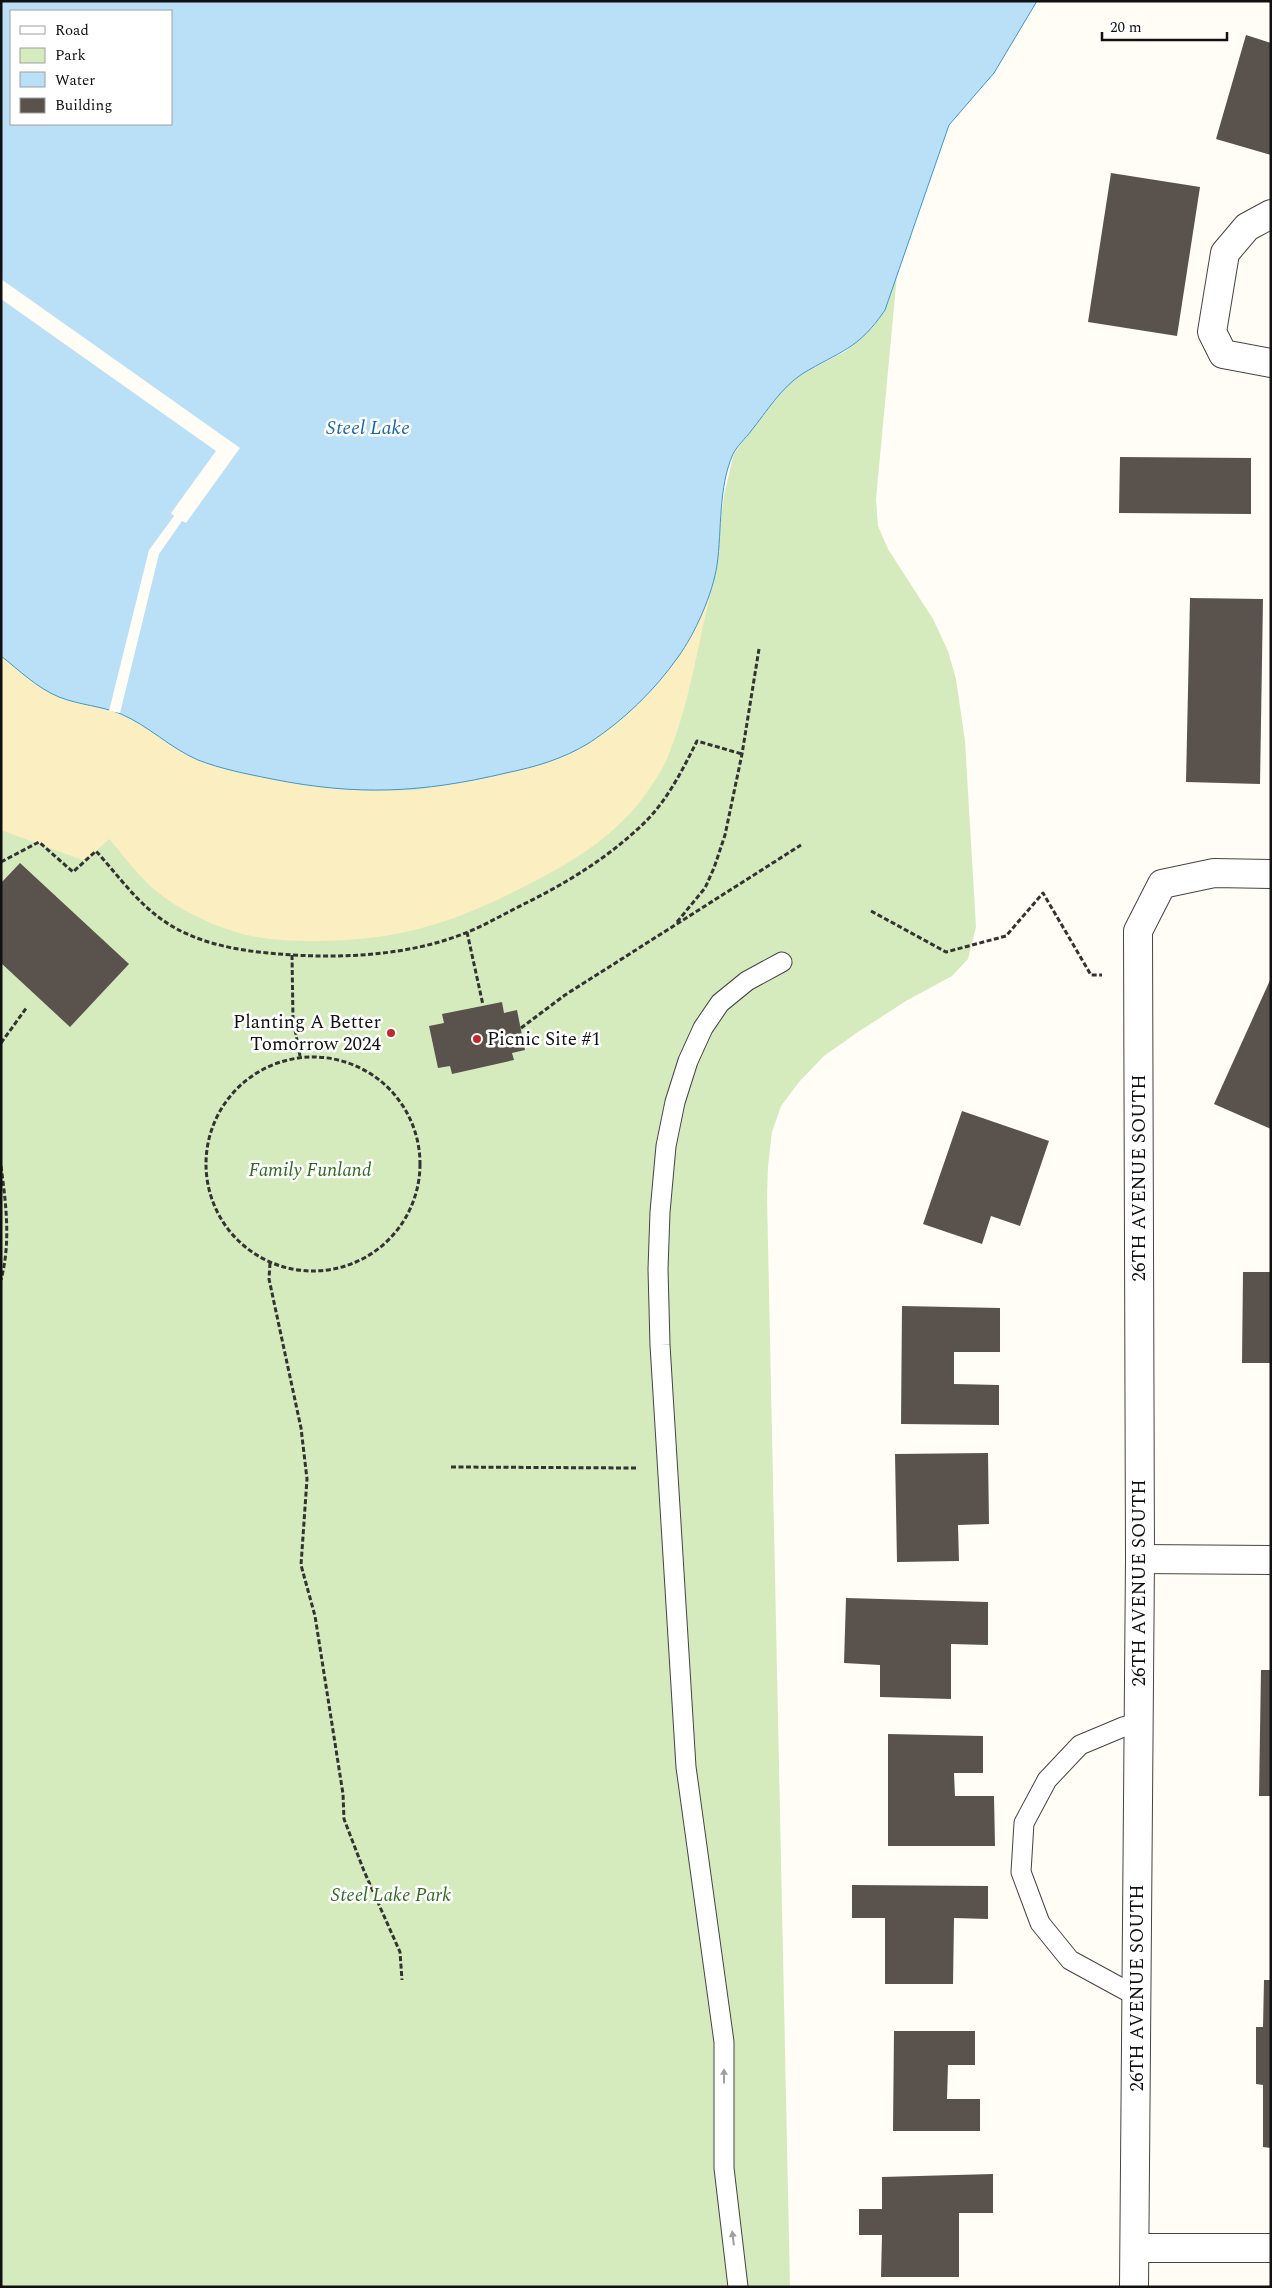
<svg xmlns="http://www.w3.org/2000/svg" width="1272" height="2288" font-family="Spectral,serif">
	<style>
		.green { fill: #d5ebbd }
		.sand { fill: #fbeec1 }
		.water { fill: #b9e0f7; stroke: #3f96cf; fill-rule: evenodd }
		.pier { fill: #fffdf5 }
		.building { fill: #5a524d }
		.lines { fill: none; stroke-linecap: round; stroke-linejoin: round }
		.service-casing { stroke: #444; stroke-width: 21 }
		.minor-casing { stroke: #444; stroke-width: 30 }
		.path { stroke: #333; stroke-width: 3; stroke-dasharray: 5 2.5; stroke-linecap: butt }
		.service { stroke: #fff; stroke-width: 19 }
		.minor { stroke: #fff; stroke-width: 28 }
		.oneway { fill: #a0a0a0 }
		.poi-dot { fill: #c4262e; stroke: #fff; stroke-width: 2 }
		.labels { text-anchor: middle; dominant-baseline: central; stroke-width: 5; stroke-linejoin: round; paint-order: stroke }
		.poi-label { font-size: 19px; fill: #111; stroke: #fff; text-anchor: end }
		.park-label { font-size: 19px; font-style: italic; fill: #2f6b1f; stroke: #fff }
		.street-label { font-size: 19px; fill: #111; stroke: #fff }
		.water-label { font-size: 20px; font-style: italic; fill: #1768a6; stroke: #fff }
	</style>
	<rect width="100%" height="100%" fill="#fffdf5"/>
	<!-- green -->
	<path class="green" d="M897,275L876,499L878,526L888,549L933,619L948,651L956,679L965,741L976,927L968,959L952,976L906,1001L858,1032L824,1056L799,1082L781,1106L772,1132L768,1166L767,1196L790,2287H1V656L720,525L724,495L734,453L787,385L802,374L846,351L873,327L885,310Z"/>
	<!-- sand -->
	<path class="sand" d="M710,596C697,649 689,706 668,756C663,770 653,783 645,795C618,833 576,860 535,881C459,921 402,941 315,941C287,941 259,940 233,931C207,923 178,909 156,891C139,877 124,856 109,839L85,861L1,830V656L33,681L58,697L120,713L156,733L178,749L197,759L236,772L337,789L372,791L416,790L486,778L545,764L629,712L658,682L680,656Z"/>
	<!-- water -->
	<path class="water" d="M1,1H1037L994,73L949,125L885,310C858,350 840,351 802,374C781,388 767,411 751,431C746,438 737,446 733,454C718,488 722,530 717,565C713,593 695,634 678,657C655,690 623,721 589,743C563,759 535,767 506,773C422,793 357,796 272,779C247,774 221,769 198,760C170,748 149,726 121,714C102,706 79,705 59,697C37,688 19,670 1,656ZM11,11H171V124H11Z"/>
	<!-- pier -->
	<path class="pier" d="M1,279L240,448L186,523L182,521L159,554L120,713L109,711L149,550L174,516L171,513L216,451L1,299Z"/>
	<!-- building -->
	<g class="building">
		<path d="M1246,35L1271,43V155L1216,139Z"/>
		<path d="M1111,173L1200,187L1177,336L1088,322Z"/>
		<path d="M1120,457L1251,458V514L1119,513Z"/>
		<path d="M1190,598L1263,599L1260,784L1186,782Z"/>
		<path d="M20,863L129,964L70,1027L1,963V883Z"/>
		<path d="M1271,978V1129L1214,1104Z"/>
		<path d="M502,1002L504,1013L517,1010L525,1050L512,1053L514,1060L452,1074L450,1066L438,1068L429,1026L444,1023L442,1014Z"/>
		<path d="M962,1111L1049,1141L1020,1226L991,1216L982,1244L923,1224Z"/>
		<path d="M1243,1272H1271V1363H1242Z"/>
		<path d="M902,1306L1000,1308V1352H954V1384L999,1385V1425L901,1424Z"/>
		<path d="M988,1453L989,1524L958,1525L959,1561L897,1562L895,1454Z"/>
		<path d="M846,1598L988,1602V1645L951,1644V1699L880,1697V1665L844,1663Z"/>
		<path d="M1261,1670H1271V1796H1259Z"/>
		<path d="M888,1734L983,1736V1773H954L955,1796H994L995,1846H888Z"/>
		<path d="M852,1885L988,1886V1919L954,1918L953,1984H885V1918H852Z"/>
		<path d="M1264,1980H1271V2148L1263,2147V2085L1256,2084V2027H1263Z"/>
		<path d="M894,2031H975V2065H948L947,2099H980V2131H893Z"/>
		<path d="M993,2174V2213H959V2277H881L882,2235H859V2209H882V2177Z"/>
	</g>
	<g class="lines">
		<!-- service casing -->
		<g class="service-casing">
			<g id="service">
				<path d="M1136,1996L1070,1960L1040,1923L1021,1872L1024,1823L1047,1780L1080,1745L1123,1727L1138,1723"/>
				<path d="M738,2287L724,2168V2042L686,1767L660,1345L658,1269L660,1212L666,1146L675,1102L688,1061L703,1028L720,1003L747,981L782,962"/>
			</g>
		</g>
		<!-- minor casing -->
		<g class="minor-casing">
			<g id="minor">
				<path d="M1271,214L1247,227L1225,253L1212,332L1223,354L1271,363"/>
				<path d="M1140,1559L1271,1560"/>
				<path d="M1135,2248H1271"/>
				<path d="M1134,2287L1140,1559L1138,931L1162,884L1214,873L1271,874"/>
			</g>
		</g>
		<!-- path -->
		<g class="path">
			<path d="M1,862L39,842L73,872L96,851C117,874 137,903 164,921C197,944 240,951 279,954C340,959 410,956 468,932C487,924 504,914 522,905C565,884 606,859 641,826C666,803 682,771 697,741L742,754"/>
			<path d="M871,911L946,952L1006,936L1043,893L1091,975H1102"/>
			<path d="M677,922L705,888L714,868L725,835L742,754L759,649"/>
			<path d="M467,932L483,1005"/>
			<path d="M292,955L293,1019L300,1056"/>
			<path d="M521,1028L565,995L801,845"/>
			<path d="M1,1043L27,1007"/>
			<circle cx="313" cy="1164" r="107"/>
			<path d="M1,1166C6,1204 11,1242 1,1280"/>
			<path d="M270,1263L269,1279L301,1428L307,1479L301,1565L315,1616L343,1794L344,1819L364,1871L400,1952L402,1980"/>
			<path d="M451,1467L636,1468"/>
		</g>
		<!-- service -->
		<use href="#service" class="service"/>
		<!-- minor -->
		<use href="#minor" class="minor"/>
	</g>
	<!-- one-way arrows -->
	<defs><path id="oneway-solid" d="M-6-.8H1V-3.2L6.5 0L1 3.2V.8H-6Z" transform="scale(1.25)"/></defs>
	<g class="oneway">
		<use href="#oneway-solid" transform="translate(724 2076) rotate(-90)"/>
		<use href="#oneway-solid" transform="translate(733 2238) rotate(-97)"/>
	</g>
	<!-- markers -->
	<g class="poi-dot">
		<circle cx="391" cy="1033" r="5"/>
		<circle cx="477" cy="1039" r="5"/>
	</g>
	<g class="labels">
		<!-- poi labels -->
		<g class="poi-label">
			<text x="381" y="1022">Planting A Better<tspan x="381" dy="22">Tomorrow 2024</tspan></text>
			<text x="487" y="1039" text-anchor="start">Picnic Site #1</text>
		</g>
		<!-- park labels -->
		<g class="park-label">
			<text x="310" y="1170">Family Funland</text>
			<text x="391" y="1895">Steel Lake Park</text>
		</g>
		<!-- street labels -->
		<g class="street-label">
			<text transform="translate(1139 1178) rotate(-90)">26TH AVENUE SOUTH</text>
			<text transform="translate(1139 1583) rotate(-90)">26TH AVENUE SOUTH</text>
			<text transform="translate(1137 1988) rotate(-90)">26TH AVENUE SOUTH</text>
		</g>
		<!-- water labels -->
		<g class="water-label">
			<text x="368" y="428">Steel Lake</text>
		</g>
	</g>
	<!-- border -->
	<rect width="1272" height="2288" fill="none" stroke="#111111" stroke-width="5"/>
	<!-- legend -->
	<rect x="10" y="10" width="162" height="115" fill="#ffffff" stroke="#a0a0a0"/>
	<rect x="20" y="26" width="25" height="8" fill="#ffffff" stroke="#a0a0a0"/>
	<text x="55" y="35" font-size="15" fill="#111111">Road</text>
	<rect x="20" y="48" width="25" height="15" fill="#d5ebbd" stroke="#a0a0a0"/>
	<text x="55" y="60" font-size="15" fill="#111111">Park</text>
	<rect x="20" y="72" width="25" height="15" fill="#b9e0f7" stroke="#a0a0a0"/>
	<text x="55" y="85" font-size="15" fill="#111111">Water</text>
	<rect x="20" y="98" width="25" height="15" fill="#5a524d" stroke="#a0a0a0"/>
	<text x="55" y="110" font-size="15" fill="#111111">Building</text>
	<!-- scale -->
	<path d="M1102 32v8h125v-8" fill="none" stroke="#111111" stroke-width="2.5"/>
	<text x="1110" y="32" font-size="15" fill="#111111" stroke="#ffffff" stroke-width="4" paint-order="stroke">20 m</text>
</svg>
